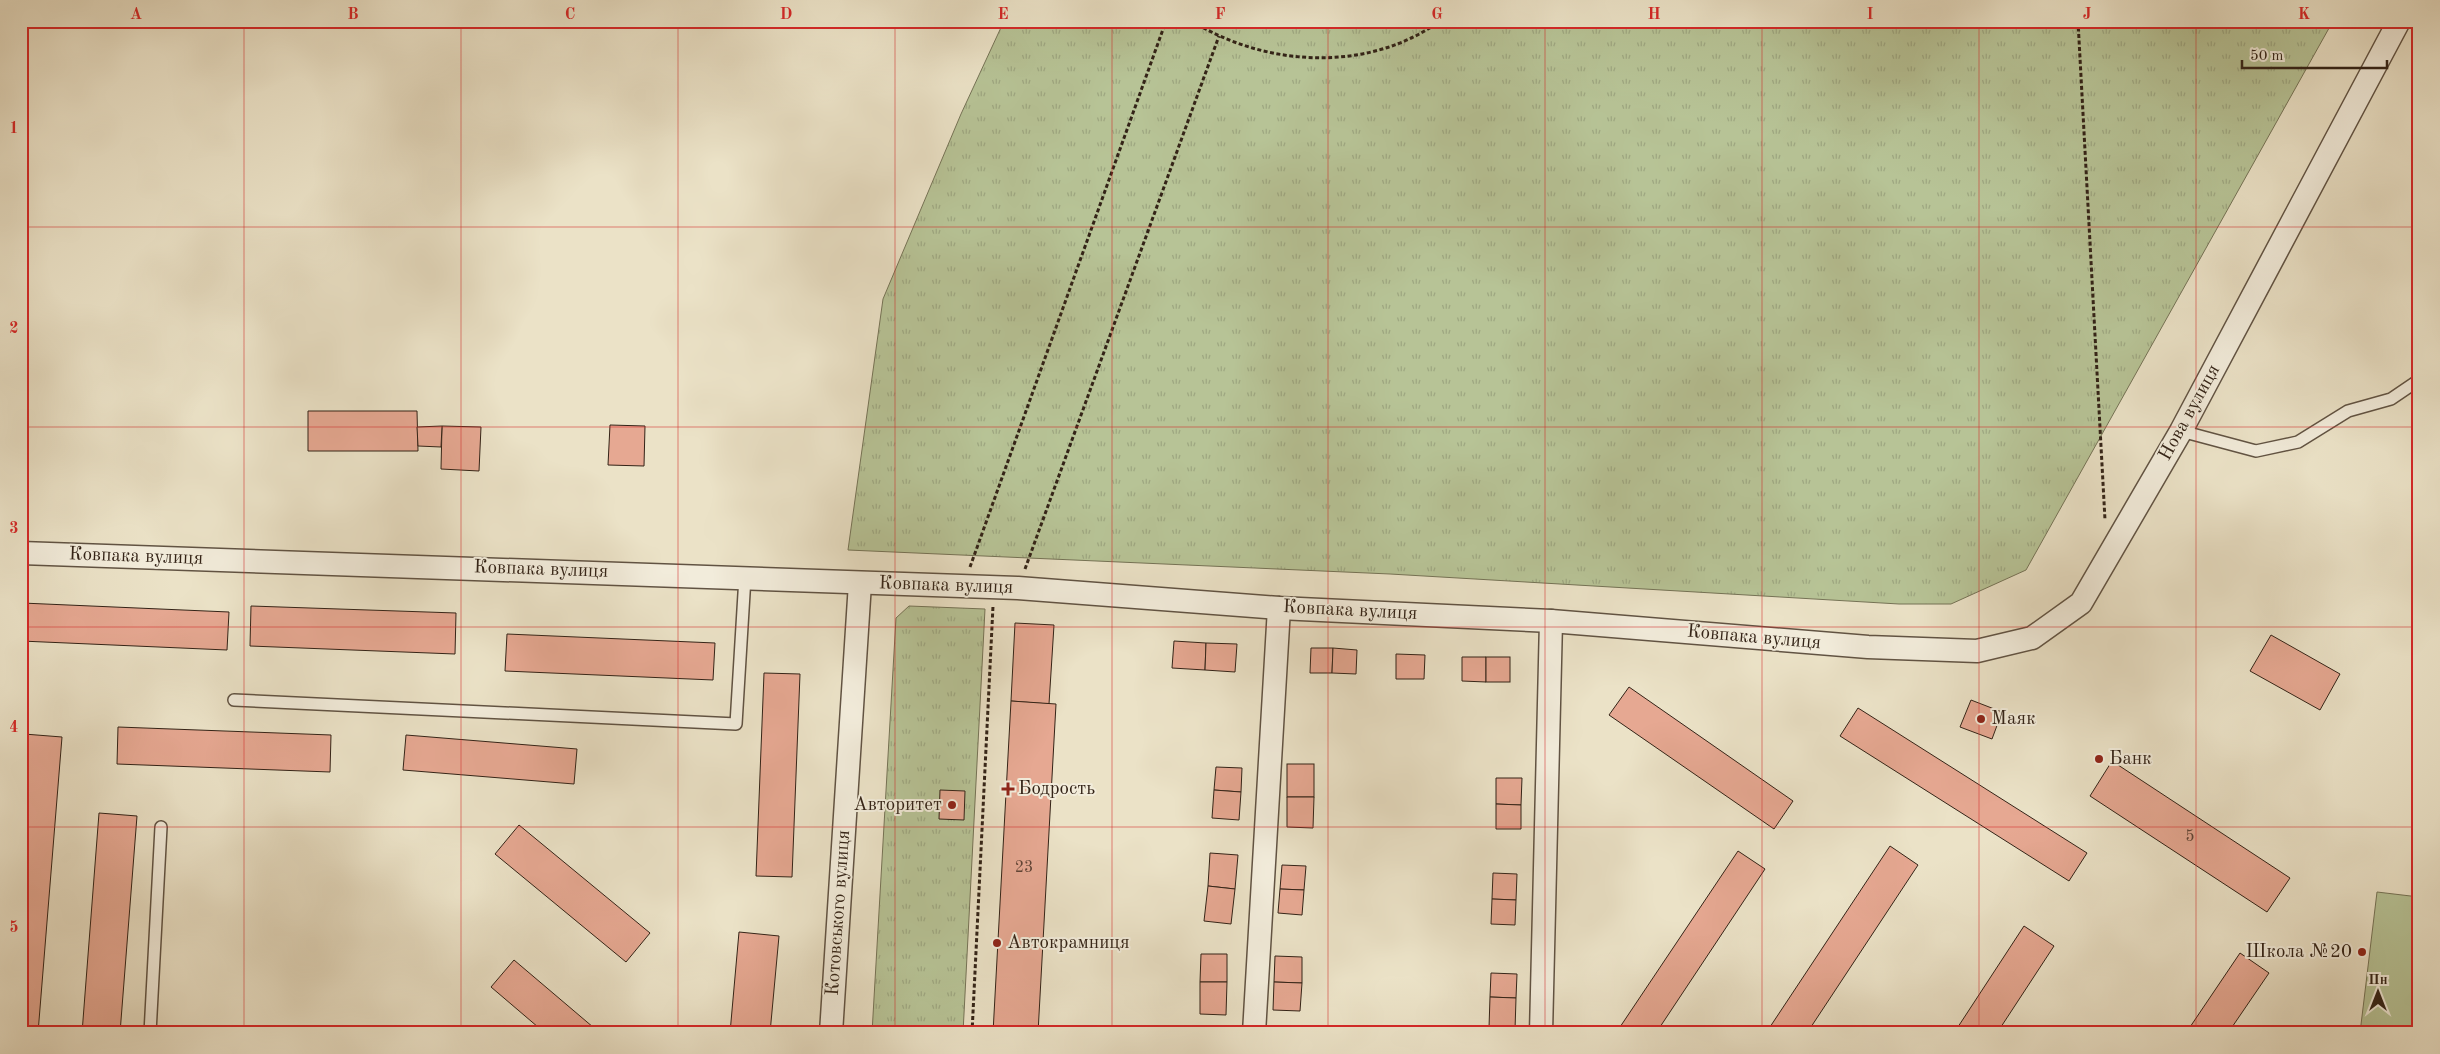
<svg xmlns="http://www.w3.org/2000/svg" width="2440" height="1054" font-family="'Old Standard TT',serif">
	<style>
		.park { fill: url(#park-tufts); stroke: #757356 }
		.garden { fill: #b7c396; stroke: #757356 }
		.building { fill: #e6a892; stroke: #332317 }
		.lines { fill: none; stroke-linecap: round; stroke-linejoin: round }
		.service-casing { stroke: #615343; stroke-width: 14 }
		.minor-casing { stroke: #615343; stroke-width: 25 }
		.path { stroke: #332317; stroke-width: 3; stroke-dasharray: 4 2.5; stroke-linecap: butt }
		.service { stroke: #f2ecdb; stroke-width: 11 }
		.minor { stroke: #f2ecdb; stroke-width: 22 }
		.grid { fill: none; stroke: #d62828; stroke-width: 1; stroke-opacity: 0.55 }
		.poi-dot { fill: #8f2418; stroke: #f2ecdb; stroke-width: 2 }
		.labels { text-anchor: middle; dominant-baseline: central; stroke-width: 4; stroke-linejoin: round; paint-order: stroke }
		.number-label { font-size: 16px; fill: #604436 }
		.street-label { font-size: 19px; fill: #332317; stroke: #f2ecdb }
		.poi-label { font-size: 19px; fill: #332317; stroke: #f2ecdb; text-anchor: start }
		.neatline { fill: none; stroke: #d62828; stroke-width: 2 }
		.grid-label { font-size: 16px; text-anchor: middle; font-weight: bold; fill: #d62828 }
	</style>
	<defs>
		<pattern id="park-tufts" width="24" height="20" patternUnits="userSpaceOnUse" patternTransform="scale(1.25)"><rect width="24" height="20" fill="#b7c396"/><path d="M3 7l-1-3M5 7V3M7 7l1-3M15 17l-1-3M17 17v-4M19 17l1-3" fill="none" stroke="#9ea781"/></pattern>
	</defs>
	<rect width="100%" height="100%" fill="#ebe2c7"/>
	<filter id="stains"><feTurbulence type="fractalNoise" baseFrequency=".004" numOctaves="4"/><feColorMatrix values="0 0 0 0 .2 0 0 0 0 .09 0 0 0 0 .02 0 0 0 .5 -.17"/></filter>
	<radialGradient id="worn" r=".72"><stop offset=".6" stop-color="#630" stop-opacity="0"/><stop offset="1" stop-color="#630" stop-opacity=".3"/></radialGradient>
	<!-- park -->
	<g class="park">
		<path d="M1004,21H2333L2026,570L1951,604H1899L1390,574L848,550L883,299L961,114Z"/>
		<path d="M909,606L985,609L963,1033H872L896,618Z"/>
	</g>
	<!-- garden -->
	<path class="garden" d="M2377,892L2419,897V1033H2360Z"/>
	<!-- building -->
	<g class="building">
		<path d="M308,411H417L418,451H308Z"/>
		<path d="M610,425L645,426L644,466L608,465Z"/>
		<path d="M442,426L481,427L479,471L441,469Z"/>
		<path d="M442,426L441,447L418,446L417,427Z"/>
		<path d="M22,603L229,612L227,650L21,641Z"/>
		<path d="M251,606L456,613L455,654L250,646Z"/>
		<path d="M1015,623L1054,625L1049,704L1011,701Z"/>
		<path d="M507,634L715,643L713,680L505,671Z"/>
		<path d="M2271,635L2340,674L2320,710L2250,671Z"/>
		<path d="M1174,641L1206,643L1205,670L1172,668Z"/>
		<path d="M1206,643L1237,644L1235,672L1205,670Z"/>
		<path d="M1311,648H1333L1332,673H1310Z"/>
		<path d="M1333,648L1357,650L1356,674L1332,673Z"/>
		<path d="M1396,654L1425,655L1424,679H1396Z"/>
		<path d="M1462,657H1486V682L1462,681Z"/>
		<rect x="1486" y="657" width="24" height="25"/>
		<path d="M764,673L800,674L792,877L756,876Z"/>
		<path d="M1629,687L1793,801L1774,829L1609,715Z"/>
		<path d="M1971,700L2002,712L1992,739L1960,727Z"/>
		<path d="M1011,701L1056,704L1038,1033H993Z"/>
		<path d="M1858,708L2087,853L2069,881L1840,736Z"/>
		<path d="M118,727L331,735L330,772L117,764Z"/>
		<path d="M24,734L62,737L38,1033H21V772Z"/>
		<path d="M406,735L577,749L574,784L403,770Z"/>
		<path d="M2112,761L2290,878L2267,912L2090,796Z"/>
		<rect x="1287" y="764" width="27" height="33"/>
		<path d="M1216,767L1242,768L1241,792L1214,790Z"/>
		<path d="M1496,778H1522L1521,805L1496,804Z"/>
		<path d="M940,790L965,791L964,820L939,819Z"/>
		<path d="M1214,790L1241,792L1239,820L1212,818Z"/>
		<path d="M1287,797H1314L1313,828L1287,827Z"/>
		<path d="M1496,804L1521,805V829H1496Z"/>
		<path d="M99,813L137,816L120,1033H82Z"/>
		<path d="M519,825L650,933L626,962L495,854Z"/>
		<path d="M1890,846L1918,865L1807,1033H1766Z"/>
		<path d="M1738,851L1765,869L1656,1033H1616Z"/>
		<path d="M1210,853L1238,855L1235,889L1208,886Z"/>
		<path d="M1282,865L1306,866L1304,890L1280,889Z"/>
		<path d="M1493,873L1517,874L1516,900L1492,899Z"/>
		<path d="M1208,886L1235,889L1231,924L1204,921Z"/>
		<path d="M1280,889L1304,890L1302,915L1278,913Z"/>
		<path d="M1492,899L1516,900L1515,925L1491,924Z"/>
		<path d="M2024,926L2054,946L1997,1033H1954Z"/>
		<path d="M739,932L779,936L770,1033H730Z"/>
		<path d="M2240,953L2269,973L2228,1033H2186Z"/>
		<path d="M1201,954H1227V982H1200Z"/>
		<path d="M1275,956L1302,957V983L1274,982Z"/>
		<path d="M514,960L600,1033H545L491,987Z"/>
		<path d="M1491,973L1517,974L1516,998L1490,997Z"/>
		<path d="M1200,982H1227L1226,1015L1200,1014Z"/>
		<path d="M1274,982L1302,983L1300,1011L1273,1010Z"/>
		<path d="M1490,997L1516,998L1515,1030L1489,1028Z"/>
	</g>
	<g class="lines">
		<!-- service casing -->
		<g class="service-casing">
			<g id="service">
				<path d="M2181,431L2256,451L2298,442L2348,411L2391,399L2419,380"/>
				<path d="M234,700L736,724L745,577"/>
				<path d="M150,1033L161,827"/>
			</g>
		</g>
		<!-- minor casing -->
		<g class="minor-casing">
			<g id="minor">
				<path d="M21,553L1018,588L1279,608L1551,621L1868,647L1977,651L2032,638L2081,603L2181,431L2399,21"/>
				<path d="M831,1033L860,583"/>
				<path d="M1254,1033L1279,608"/>
				<path d="M1541,1033L1551,621"/>
			</g>
		</g>
		<!-- path -->
		<g class="path">
			<path d="M1192,21C1265,67 1368,73 1440,21"/>
			<path d="M2078,21L2105,520"/>
			<path d="M970,567L1166,21"/>
			<path d="M1025,569L1219,36"/>
			<path d="M972,1033L993,606"/>
		</g>
		<!-- service -->
		<use href="#service" class="service"/>
		<!-- minor -->
		<use href="#minor" class="minor"/>
	</g>
	<!-- grid -->
	<path class="grid" d="M244,21V1033M461,21V1033M678,21V1033M895,21V1033M1112,21V1033M1328,21V1033M1545,21V1033M1762,21V1033M1979,21V1033M2196,21V1033M21,227H2419M21,427H2419M21,627H2419M21,827H2419"/>
	<!-- markers -->
	<g class="poi-dot">
		<circle cx="1981" cy="719" r="5"/>
		<circle cx="2099" cy="759" r="5"/>
		<path d="M1005.5 781.5h5v5h5v5h-5v5h-5v-5h-5v-5h5z"/>
		<circle cx="952" cy="805" r="5"/>
		<circle cx="997" cy="943" r="5"/>
		<circle cx="2362" cy="952" r="5"/>
	</g>
	<g class="labels">
		<!-- number labels -->
		<g class="number-label">
			<text x="2190" y="837">5</text>
			<text x="1024" y="868">23</text>
		</g>
		<!-- street labels -->
		<g class="street-label">
			<text transform="translate(2190 413) rotate(-61)">Нова вулиця</text>
			<text transform="translate(136 557) rotate(2)">Ковпака вулиця</text>
			<text transform="translate(541 570) rotate(2)">Ковпака вулиця</text>
			<text transform="translate(946 586) rotate(2)">Ковпака вулиця</text>
			<text transform="translate(1350 611) rotate(3)">Ковпака вулиця</text>
			<text transform="translate(1754 638) rotate(5)">Ковпака вулиця</text>
			<text transform="translate(839 913) rotate(-86)">Котовського вулиця</text>
		</g>
		<!-- poi labels -->
		<g class="poi-label">
			<text x="1991" y="719">Маяк</text>
			<text x="2109" y="759">Банк</text>
			<text x="1018" y="789">Бодрость</text>
			<text x="942" y="805" text-anchor="end">Авторитет</text>
			<text x="1007" y="943">Автокрамниця</text>
			<text x="2352" y="952" text-anchor="end">Школа №20</text>
		</g>
	</g>
	<!-- margin -->
	<rect width="2440" height="1054" fill="none" stroke="#ebe2c7" stroke-width="55"/>
	<!-- north arrow -->
	<g transform="translate(2378 992)" stroke="#f2ecdb" stroke-width="4" paint-order="stroke">
	<path d="M0-4L9 19L0 12L-9 19Z" fill="#332317"/>
	<text y="-8" font-size="14" font-weight="bold" text-anchor="middle" fill="#332317">Пн</text>
	</g>
	<!-- scale -->
	<path d="M2242 60v8h145v-8" fill="none" stroke="#332317" stroke-width="2.5"/>
	<text x="2250" y="60" font-size="15" fill="#332317" stroke="#f2ecdb" stroke-width="4" paint-order="stroke">50 m</text>
	<rect x="28" y="28" width="2384" height="998" class="neatline"/>
	<g class="grid-label">
		<text x="136" y="19">A</text>
		<text x="353" y="19">B</text>
		<text x="570" y="19">C</text>
		<text x="786" y="19">D</text>
		<text x="1003" y="19">E</text>
		<text x="1220" y="19">F</text>
		<text x="1437" y="19">G</text>
		<text x="1654" y="19">H</text>
		<text x="1870" y="19">I</text>
		<text x="2087" y="19">J</text>
		<text x="2304" y="19">K</text>
		<text x="14" y="133">1</text>
		<text x="14" y="333">2</text>
		<text x="14" y="533">3</text>
		<text x="14" y="732">4</text>
		<text x="14" y="932">5</text>
	</g>
	<rect width="100%" height="100%" filter="url(#stains)"/>
	<rect width="100%" height="100%" fill="url(#worn)"/>
</svg>
